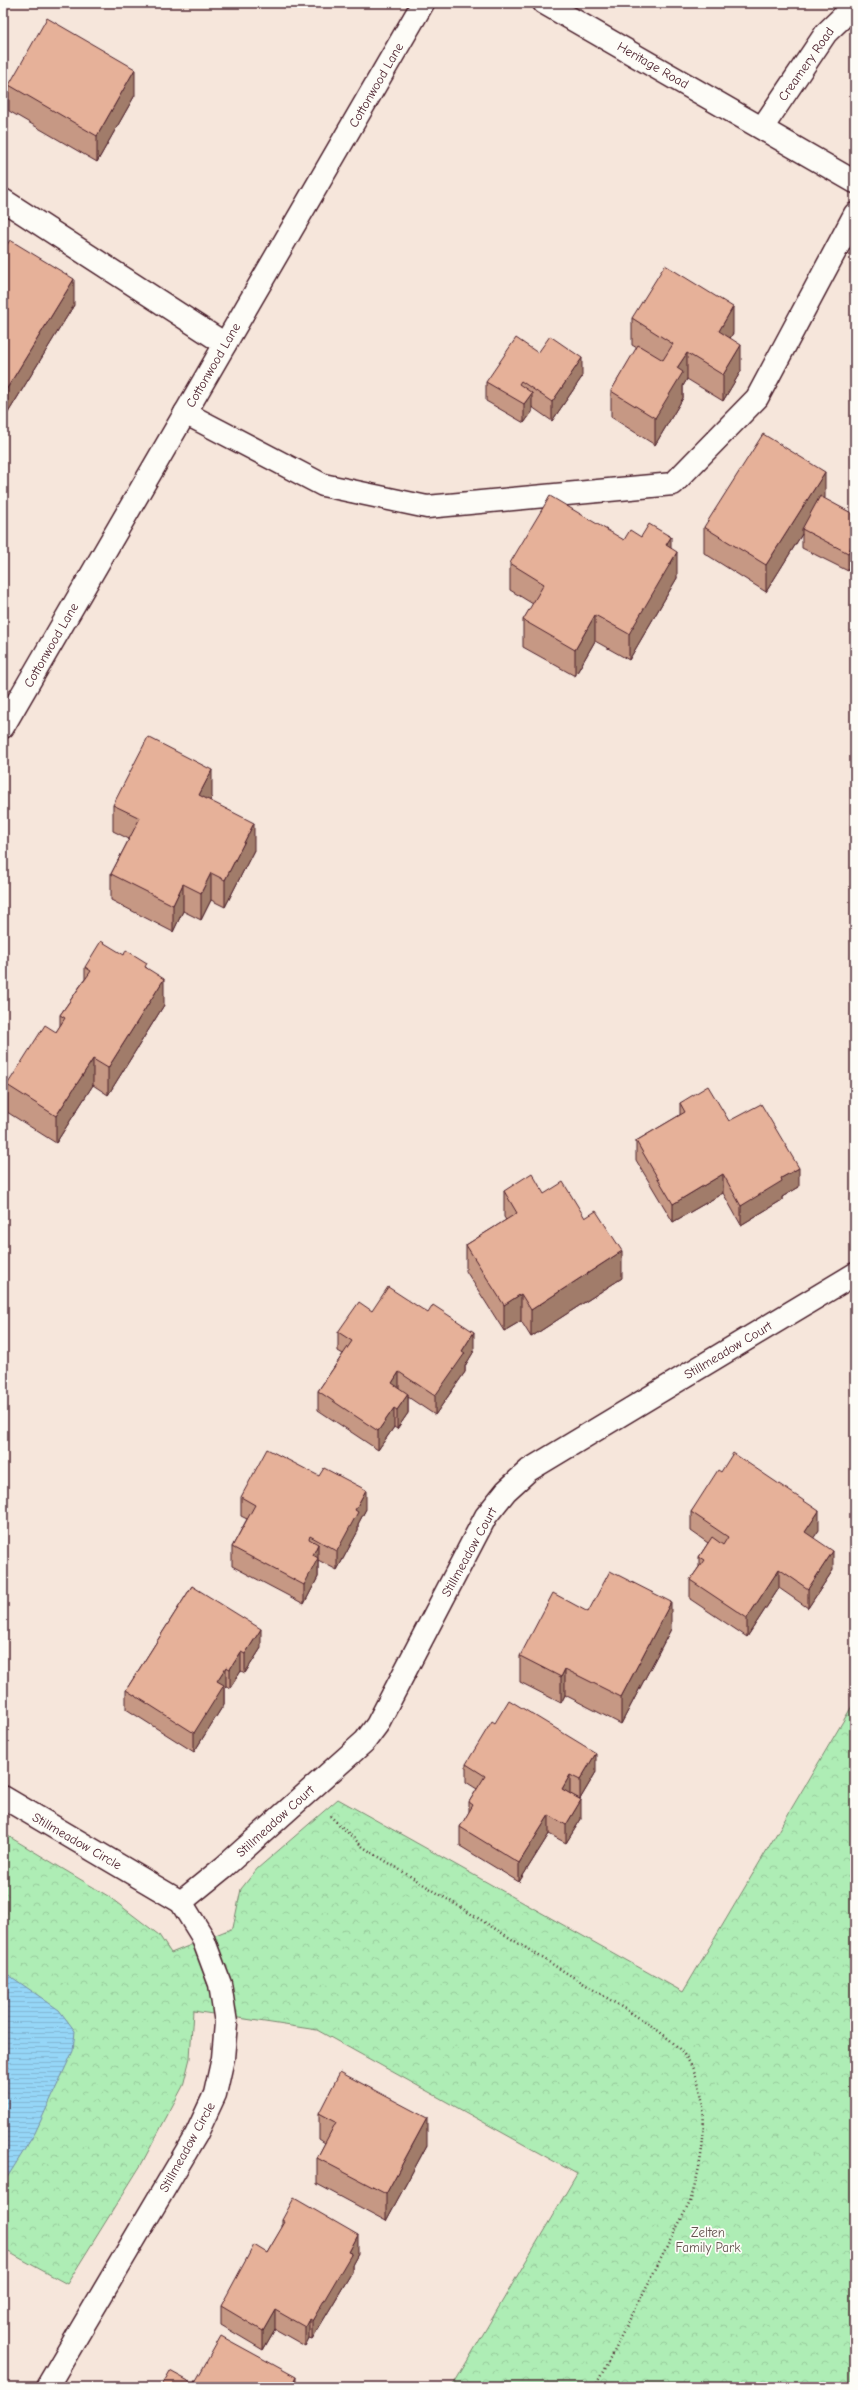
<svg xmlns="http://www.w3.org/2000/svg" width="858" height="2390" font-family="'Comic Neue',sans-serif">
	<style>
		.park { fill: url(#park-crowns); stroke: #7c8670 }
		.water { fill: url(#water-rules); stroke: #778da5 }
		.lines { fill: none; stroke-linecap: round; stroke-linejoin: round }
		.service-casing { stroke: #4a1f2b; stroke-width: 25 }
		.minor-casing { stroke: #4a1f2b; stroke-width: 25 }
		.secondary-casing { stroke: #4a1f2b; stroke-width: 25 }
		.path { stroke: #4a1f2b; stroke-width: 2.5; stroke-dasharray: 1 3; stroke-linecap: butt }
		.service { stroke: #fdfcf7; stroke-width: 22 }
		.minor { stroke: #fdfcf7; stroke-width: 22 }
		.secondary { stroke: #fdfcf7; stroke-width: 22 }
		.wall { fill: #c69884; stroke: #4a1f2b }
		.shaded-wall { fill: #a17c6b; stroke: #4a1f2b }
		.building { fill: #e6b199; stroke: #4a1f2b }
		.labels { text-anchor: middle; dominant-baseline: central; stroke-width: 3.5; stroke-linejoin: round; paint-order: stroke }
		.street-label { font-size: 13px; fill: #4a1f2b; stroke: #fdfcf7 }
		.park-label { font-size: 13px; fill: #63524e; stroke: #fdfcf7 }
	</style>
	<defs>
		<pattern id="park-crowns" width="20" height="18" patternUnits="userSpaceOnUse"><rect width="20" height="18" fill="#aeedb5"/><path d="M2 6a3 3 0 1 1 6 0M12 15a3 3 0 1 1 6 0" fill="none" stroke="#97cb9c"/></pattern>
		<pattern id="water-rules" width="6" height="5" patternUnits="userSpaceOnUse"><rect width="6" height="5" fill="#95d6f7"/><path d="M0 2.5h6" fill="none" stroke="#82b7d4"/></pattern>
	</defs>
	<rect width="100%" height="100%" fill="#f6e6db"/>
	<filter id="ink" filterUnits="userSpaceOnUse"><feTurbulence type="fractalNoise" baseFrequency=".025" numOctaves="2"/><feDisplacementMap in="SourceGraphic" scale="8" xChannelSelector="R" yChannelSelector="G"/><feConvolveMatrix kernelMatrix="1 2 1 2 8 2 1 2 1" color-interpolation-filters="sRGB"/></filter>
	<g filter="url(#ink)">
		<!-- park -->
		<path class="park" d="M855,1701V2387H452L577,2174L317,2030L193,2011L190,2058L183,2086L141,2165L67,2284L3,2249V1833L108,1896L159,1935L171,1953L233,1928L241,1889L257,1869L338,1799L683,1992Z"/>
		<!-- water -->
		<path class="water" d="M3,1971L59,2010L75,2031L73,2051L35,2133L3,2184Z"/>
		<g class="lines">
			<!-- service casing -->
			<g class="service-casing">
				<g id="service">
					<path d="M3,200L225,344"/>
					<path d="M185,413L323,485L427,507L673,484L757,398L855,214"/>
				</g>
			</g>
			<!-- minor casing -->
			<g class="minor-casing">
				<g id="minor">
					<path d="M762,128L826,33L855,5"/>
					<path d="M3,727L423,3"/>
					<path d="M3,1797L181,1902L202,1936L220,1984L226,2023L223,2058L215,2094L196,2135L47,2387"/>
					<path d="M181,1902L224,1867L365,1741L377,1725L486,1516L506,1491L529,1470L855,1274"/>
				</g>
			</g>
			<!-- secondary casing -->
			<g class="secondary-casing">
				<path id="secondary" d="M544,3L855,182"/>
			</g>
			<!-- path -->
			<path class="path" d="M330,1816L363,1847L649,2024C661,2033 673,2041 682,2052C715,2091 704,2158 690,2202L595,2387"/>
			<!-- service -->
			<use href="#service" class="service"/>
			<!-- minor -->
			<use href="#minor" class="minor"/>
			<!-- secondary -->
			<use href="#secondary" class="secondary"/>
		</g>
		<!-- wall -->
		<g class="wall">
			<path d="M9,85L135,95L97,162L9,111Z"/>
			<path d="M3,251L74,305L6,416L3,415Z"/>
			<path d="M632,318L733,333L730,338L741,371L723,401L687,379L683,386V398L655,445L611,417V391L637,348L632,345Z"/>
			<path d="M538,353L582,377L552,421L532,407V412L524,423L486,401V382Z"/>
			<path d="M825,498L824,499L855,515L848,571L802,548V534L766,592L704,553V527Z"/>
			<path d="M641,537L671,548L677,578L629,660L595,641L575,676L523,647V620L533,604L510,590V563L624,540Z"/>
			<path d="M212,797L210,801L254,850L225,907L211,900L201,920L183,911L173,932L111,900V874L129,839L113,831V805Z"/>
			<path d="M124,955L147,968L164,1005L108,1095L93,1085L56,1143L7,1112V1085L56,1032L60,1026V1015L85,979V967Z"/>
			<path d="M680,1103L729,1121L799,1187L782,1197V1200L741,1225L723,1193L673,1222L636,1160V1141L680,1115Z"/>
			<path d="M504,1191L622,1278L531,1337L521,1321L504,1331L466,1271V1245L506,1220L504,1217Z"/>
			<path d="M372,1311L474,1351L465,1366V1372L435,1415L408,1397V1413L397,1429L394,1427L378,1450L318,1410V1391L343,1354L338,1351V1332Z"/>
			<path d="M721,1472L819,1530L813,1538L833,1570L808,1608L779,1588L747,1637L690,1599V1580L699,1567V1557L708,1543L691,1531V1512Z"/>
			<path d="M241,1497L366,1509L358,1524V1531L337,1570L318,1560V1577L304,1604L232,1566V1547L247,1519L241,1516Z"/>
			<path d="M192,1586L261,1648L245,1673L241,1671L230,1688L226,1686L224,1688V1704L194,1752L126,1709V1690Z"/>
			<path d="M588,1612L671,1629L621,1724L565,1695L561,1703L520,1682V1656Z"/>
			<path d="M466,1764L596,1772L580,1799L570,1794L581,1819L566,1843L549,1834L519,1882L460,1846V1827L469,1812V1802L477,1789L466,1782Z"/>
			<path d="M319,2113L427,2145L386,2221L317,2184V2158L325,2143L319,2139Z"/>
			<path d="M282,2220L358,2254L352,2265V2272L312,2339L309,2338L305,2346L275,2329L263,2350L221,2325V2306L267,2253L282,2228Z"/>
		</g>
		<!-- shaded-wall -->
		<g class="shaded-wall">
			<path d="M135,69V95L97,162V136Z"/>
			<path d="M74,279V305L6,416V390Z"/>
			<path d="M733,307V333L719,358V331Z"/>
			<path d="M741,345V371L723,401V375Z"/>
			<path d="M687,353V379L683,386V398L655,445V418L677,368Z"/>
			<path d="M582,358V377L552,421V402Z"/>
			<path d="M532,393V412L524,423V404Z"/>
			<path d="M825,472V498L805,530L802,529V534L766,592V565Z"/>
			<path d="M671,537V563L677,552V578L629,660V634L666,545Z"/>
			<path d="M855,540V558L848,571V553Z"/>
			<path d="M595,615V641L575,676V650Z"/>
			<path d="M212,770V797L199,822V795Z"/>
			<path d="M254,823V850L225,907V880Z"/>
			<path d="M211,873V900L201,920V893Z"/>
			<path d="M183,884V911L173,932V905Z"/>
			<path d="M164,979V1005L108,1095V1068Z"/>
			<path d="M93,1059V1085L56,1143V1116Z"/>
			<path d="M799,1168V1187L782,1197V1200L741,1225V1206L781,1178Z"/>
			<path d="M723,1174V1193L673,1222V1204Z"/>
			<path d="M622,1251V1278L531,1337V1310Z"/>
			<path d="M521,1294V1321L504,1331V1305Z"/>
			<path d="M474,1332V1351L465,1366V1372L435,1415V1396L462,1351Z"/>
			<path d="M399,1372V1391L392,1383Z"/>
			<path d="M408,1394V1413L397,1429V1410Z"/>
			<path d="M394,1408V1427L378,1450V1431Z"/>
			<path d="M366,1490V1509L358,1524V1531L337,1570V1551L355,1510Z"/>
			<path d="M819,1511V1530L805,1551V1532Z"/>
			<path d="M318,1544V1577L304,1604V1585L313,1555Z"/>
			<path d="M833,1551V1570L808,1608V1589Z"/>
			<path d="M779,1569V1588L747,1637V1618Z"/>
			<path d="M671,1602V1629L621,1724V1697Z"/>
			<path d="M261,1629V1648L245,1673V1654Z"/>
			<path d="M241,1652V1671L230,1688V1669Z"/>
			<path d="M226,1667V1686L224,1688V1704L194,1752V1733L217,1681Z"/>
			<path d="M565,1669V1695L561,1703V1677Z"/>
			<path d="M596,1753V1772L580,1799V1780Z"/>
			<path d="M570,1775V1794L562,1789Z"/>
			<path d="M581,1800V1819L566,1843V1825Z"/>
			<path d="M549,1815V1834L519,1882V1863Z"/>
			<path d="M427,2118V2145L386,2221V2194Z"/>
			<path d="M358,2235V2254L352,2265V2272L312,2339V2321L349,2252Z"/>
			<path d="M275,2310V2329L263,2350V2331Z"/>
			<path d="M309,2319V2338L305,2346V2327Z"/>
			<path d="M296,2377V2387H291Z"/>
		</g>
		<!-- building -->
		<g class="building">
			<path d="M47,18L135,69L97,136L9,85Z"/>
			<path d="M10,240L74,279L6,390L3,388V251Z"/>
			<path d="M665,265L733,307L719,331L741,345L723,375L687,353L677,368L683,372L655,418L611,391L638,345L663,360L673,344L632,318Z"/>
			<path d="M550,336L582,358L552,402L521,381L519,384L532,393L524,404L486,382L516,338L538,353Z"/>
			<path d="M763,434L825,472L766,565L704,527Z"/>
			<path d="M550,496L624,540L630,530L641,537L649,524L671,537L666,545L677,552L629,634L595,615L575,650L523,620L544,584L510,563Z"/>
			<path d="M820,496L855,515V540L848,553L802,529Z"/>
			<path d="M148,737L212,770L199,795L254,823L225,880L211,873L201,893L183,884L173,905L111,874L140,818L113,805Z"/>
			<path d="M101,941L124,955L126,950L147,963L145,967L164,979L108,1068L93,1059L56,1116L7,1085L45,1025L56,1032L65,1018L60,1015L91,971L85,967Z"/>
			<path d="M708,1086L729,1121L761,1104L799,1168L781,1178L782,1181L741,1206L723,1174L673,1204L636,1141L685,1112L680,1103Z"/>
			<path d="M532,1173L544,1194L563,1182L585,1218L596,1211L622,1251L531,1310L521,1294L504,1305L466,1245L517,1213L504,1191Z"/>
			<path d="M388,1287L428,1313L433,1305L474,1332L462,1351L465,1353L435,1396L399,1372L392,1383L408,1394L397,1410L394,1408L378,1431L318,1391L352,1341L338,1332L359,1302L372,1311Z"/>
			<path d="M267,1449L319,1476L324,1468L366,1490L355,1510L358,1512L337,1551L310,1536L309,1539L318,1544L313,1555L318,1558L304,1585L232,1547L255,1505L241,1497Z"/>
			<path d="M733,1453L819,1511L805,1532L833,1551L808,1589L779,1569L747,1618L690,1580L704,1560L699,1557L712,1537L723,1545L728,1537L691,1512L718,1470L721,1472Z"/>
			<path d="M610,1571L671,1602L621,1697L565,1669L561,1677L520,1656L553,1593L588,1612Z"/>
			<path d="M192,1586L261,1629L245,1654L241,1652L230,1669L226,1667L217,1681L224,1685L194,1733L126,1690Z"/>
			<path d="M509,1700L596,1753L580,1780L570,1775L562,1789L581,1800L566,1825L549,1815L519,1863L460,1827L473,1805L469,1802L485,1776L466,1764L492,1721L495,1723Z"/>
			<path d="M340,2072L427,2118L386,2194L317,2158L336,2122L319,2113Z"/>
			<path d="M294,2198L358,2235L349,2252L352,2253L312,2321L309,2319L305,2327L275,2310L263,2331L221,2306L254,2245L267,2253L285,2222L282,2220Z"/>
			<path d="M221,2336L296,2377L291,2387H161L170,2371L194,2384Z"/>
		</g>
	</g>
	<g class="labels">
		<!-- street labels -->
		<g class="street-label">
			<text transform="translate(806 64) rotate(-55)">Creamery Road</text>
			<text transform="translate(653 65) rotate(30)">Heritage Road</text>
			<text transform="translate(376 85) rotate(-60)">Cottonwood Lane</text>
			<text transform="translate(213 365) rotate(-60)">Cottonwood Lane</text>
			<text transform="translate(51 645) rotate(-60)">Cottonwood Lane</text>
			<text transform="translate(728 1350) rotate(-31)">Stillmeadow Court</text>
			<text transform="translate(469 1552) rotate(-61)">Stillmeadow Court</text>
			<text transform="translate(275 1821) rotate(-42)">Stillmeadow Court</text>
			<text transform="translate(77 1841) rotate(30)">Stillmeadow Circle</text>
			<text transform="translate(187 2147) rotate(-61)">Stillmeadow Circle</text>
		</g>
		<!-- park labels -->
		<g class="park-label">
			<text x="708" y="2232">Zelten<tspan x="708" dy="15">Family Park</tspan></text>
		</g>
	</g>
	<!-- margin -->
	<rect width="858" height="2390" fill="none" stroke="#fdfcf7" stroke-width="16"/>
	<rect x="8" y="8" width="842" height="2374" fill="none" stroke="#4a1f2b" stroke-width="1.5" filter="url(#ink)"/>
</svg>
